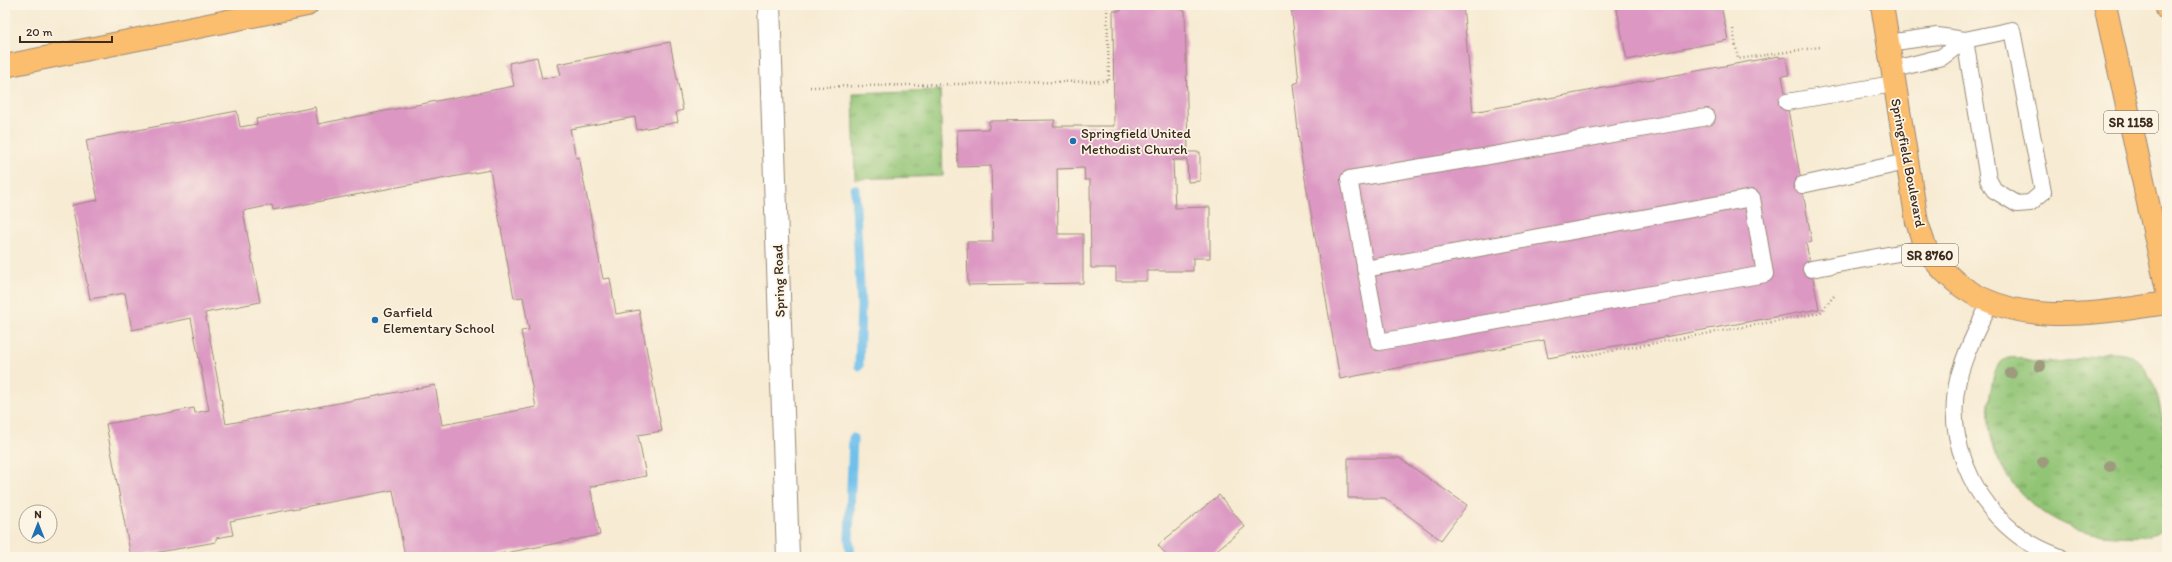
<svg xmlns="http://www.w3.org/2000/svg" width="2172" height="562" font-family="Itim,sans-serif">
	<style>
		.park { fill: url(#park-tufts); stroke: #66774a }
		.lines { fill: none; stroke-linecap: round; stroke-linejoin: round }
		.stream { stroke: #70c0eb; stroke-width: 9 }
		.building { fill: #dc97c3; fill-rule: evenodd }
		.service-casing { stroke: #998a78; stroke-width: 18 }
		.minor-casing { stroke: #998a78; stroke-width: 24 }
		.primary-casing { stroke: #998a78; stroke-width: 24 }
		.path { stroke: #998a78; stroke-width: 2.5; stroke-dasharray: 1 3; stroke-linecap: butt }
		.service { stroke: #fff; stroke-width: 16 }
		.minor { stroke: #fff; stroke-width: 22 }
		.primary { stroke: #fbbd6e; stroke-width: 22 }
		.tree { fill: #9e9a7e }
		.poi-dot { fill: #1f6fb2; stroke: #fcf5e5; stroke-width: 1.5 }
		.labels { text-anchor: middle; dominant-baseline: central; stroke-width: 3.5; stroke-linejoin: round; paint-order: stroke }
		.shield { fill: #fcf5e5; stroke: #75675a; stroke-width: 1 }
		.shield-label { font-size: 13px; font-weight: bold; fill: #3b2a1e }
		.poi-label { font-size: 14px; fill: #3b2a1e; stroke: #fcf5e5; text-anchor: start }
		.street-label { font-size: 14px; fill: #3b2a1e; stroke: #fcf5e5 }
	</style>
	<defs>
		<pattern id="park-tufts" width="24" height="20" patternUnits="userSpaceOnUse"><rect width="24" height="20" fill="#91c475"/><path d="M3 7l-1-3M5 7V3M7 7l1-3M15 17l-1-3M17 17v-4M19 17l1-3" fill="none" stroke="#789f5f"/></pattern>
	</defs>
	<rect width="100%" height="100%" fill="#fcf5e5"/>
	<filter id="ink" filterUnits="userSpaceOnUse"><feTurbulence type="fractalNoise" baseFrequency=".025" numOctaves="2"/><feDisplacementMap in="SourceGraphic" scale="8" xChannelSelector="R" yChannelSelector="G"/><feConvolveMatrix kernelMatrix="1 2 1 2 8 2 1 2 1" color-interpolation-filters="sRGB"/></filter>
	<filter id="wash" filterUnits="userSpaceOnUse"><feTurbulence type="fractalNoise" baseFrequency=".012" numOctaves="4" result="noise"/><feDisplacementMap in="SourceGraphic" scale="16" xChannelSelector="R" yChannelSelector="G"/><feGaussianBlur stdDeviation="0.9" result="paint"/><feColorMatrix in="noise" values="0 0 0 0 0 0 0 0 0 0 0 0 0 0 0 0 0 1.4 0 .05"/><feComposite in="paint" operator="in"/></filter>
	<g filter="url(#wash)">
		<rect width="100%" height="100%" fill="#f7ebd3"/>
		<!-- park -->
		<g class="park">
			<path d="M940,90L943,176L855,179L853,93Z"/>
			<path d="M2108,352C2116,352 2125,352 2132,356C2172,381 2167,484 2167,528C2150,538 2133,537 2114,536C2039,532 1975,467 1991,389C1993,379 1994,366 2004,360C2012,354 2030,361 2039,362C2062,364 2086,357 2108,352Z"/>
		</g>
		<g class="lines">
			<!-- stream -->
			<g class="stream">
				<path d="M855,189L861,306L859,366"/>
				<path d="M851,557L849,538L853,438"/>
			</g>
		</g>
		<g id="blocks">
			<!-- building -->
			<g class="building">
				<path d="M1121,5H1177V8L1185,11L1188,152H1200V181L1188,182L1187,160H1173L1175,208L1210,207V258H1193V271H1147V281H1116V268H1091L1090,180H1085L1084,168L1057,169L1058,234H1083V283L968,285L967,242H993L991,166L958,167L957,130L989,129V121L1055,120L1053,126H1114L1113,11H1121Z"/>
				<path d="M1291,5H1463L1473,112L1779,56V58L1786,57L1789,75L1782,76L1812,242L1806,243L1819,309L1548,358L1544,340L1340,379L1300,150L1293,84L1299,82Z"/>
				<path d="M1616,5H1721L1728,40L1627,60Z"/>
				<path d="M670,42L683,110L676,112L678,122L637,130L635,117L570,129L576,158L579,157L603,279L610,278L616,314L639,310L662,431L638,435L646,476L590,487L600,535L484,557H405L393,490L230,521L233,535L216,538V542L131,557L106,424L194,408L195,413L209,410L191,318L132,330L125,293L90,299L72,205L98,200L86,140L237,111L240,127L257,124L256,119L315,107L318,124L514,86L509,63L537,57L542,79L561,75L558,64ZM490,170L514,298L523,297L529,330L521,331L536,407L442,425L435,385L226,424L205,313L260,302L243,211L272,205L273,210Z"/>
				<path d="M1348,458H1399L1467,505L1441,540L1385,498H1348Z"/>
				<path d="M1219,495L1245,527L1208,557H1168L1158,545Z"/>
			</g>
		</g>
	</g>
	<g filter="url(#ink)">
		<use href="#blocks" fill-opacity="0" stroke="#998a78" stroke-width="1"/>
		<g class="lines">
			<!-- service casing -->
			<g class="service-casing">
				<g id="service">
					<path d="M2012,30L2043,192L2030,203L2017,204L1994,190L1988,179L1965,40Z"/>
					<path d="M1888,43L1937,36L1965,40"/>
					<path d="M1891,70L1942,57L1965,40"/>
					<path d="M1787,102L1893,84"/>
					<path d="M1802,185L1906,162"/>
					<path d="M1365,269L1752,198L1765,274L1379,342L1349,179L1483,157L1707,117"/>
					<path d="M1811,269L1926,248"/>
					<path d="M1991,301C1978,327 1965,352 1958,380C1945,436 1971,497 2014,532C2027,543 2044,551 2060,557"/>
				</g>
			</g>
			<!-- minor casing -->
			<g class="minor-casing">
				<path id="minor" d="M769,5L788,557"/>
			</g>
			<!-- primary casing -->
			<g class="primary-casing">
				<g id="primary">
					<path d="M1882,5L1917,222C1920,230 1922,240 1926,248C1930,257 1938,264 1945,272C2002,331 2094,314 2167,303"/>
					<path d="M2105,5L2167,290"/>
					<path d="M2166,5L2167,9"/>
					<path d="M5,66L307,5"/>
				</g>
			</g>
			<!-- path -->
			<g class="path">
				<path d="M1733,29L1738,59L1820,47"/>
				<path d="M810,87L1109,81L1107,5"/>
				<path d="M1573,358L1820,313L1834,296"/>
			</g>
			<!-- service -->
			<use href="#service" class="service"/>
			<!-- minor -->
			<use href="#minor" class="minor"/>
			<!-- primary -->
			<use href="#primary" class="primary"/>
		</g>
		<!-- trees -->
		<g class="tree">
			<circle cx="2040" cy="366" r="6"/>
			<circle cx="2011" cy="373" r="6"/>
			<circle cx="2043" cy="462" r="6"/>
			<circle cx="2110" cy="466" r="6"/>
		</g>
	</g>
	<!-- markers -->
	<g class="poi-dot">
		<circle cx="1073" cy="141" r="4"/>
		<circle cx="375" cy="320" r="4"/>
	</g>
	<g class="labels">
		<!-- shield labels -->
		<g class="shield">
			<rect x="2104" y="111" width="54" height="22" rx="3"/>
			<rect x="1902" y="244" width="56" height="22" rx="3"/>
		</g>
		<g class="shield-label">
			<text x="2131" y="122">SR 1158</text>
			<text x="1930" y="255">SR 8760</text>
		</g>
		<!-- poi labels -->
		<g class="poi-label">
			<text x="1081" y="133">Springfield United<tspan x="1081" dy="16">Methodist Church</tspan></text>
			<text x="383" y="312">Garfield<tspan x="383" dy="16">Elementary School</tspan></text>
		</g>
		<!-- street labels -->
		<g class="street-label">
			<text transform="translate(1908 163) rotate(79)">Springfield Boulevard</text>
			<text transform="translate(779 281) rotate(-92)">Spring Road</text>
		</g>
	</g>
	<!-- margin -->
	<rect width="2172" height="562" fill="none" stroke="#fcf5e5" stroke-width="20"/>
	<!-- north arrow -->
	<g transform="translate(38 524)"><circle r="19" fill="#fcf5e5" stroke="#afa495"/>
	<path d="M0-3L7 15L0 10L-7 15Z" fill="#1f6fb2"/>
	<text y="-6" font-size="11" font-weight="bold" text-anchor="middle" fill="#3b2a1e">N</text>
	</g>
	<!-- scale -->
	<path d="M20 36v6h92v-6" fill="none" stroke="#3b2a1e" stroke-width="2"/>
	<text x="26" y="36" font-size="12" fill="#3b2a1e" stroke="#fcf5e5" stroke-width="3" paint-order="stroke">20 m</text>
</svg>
